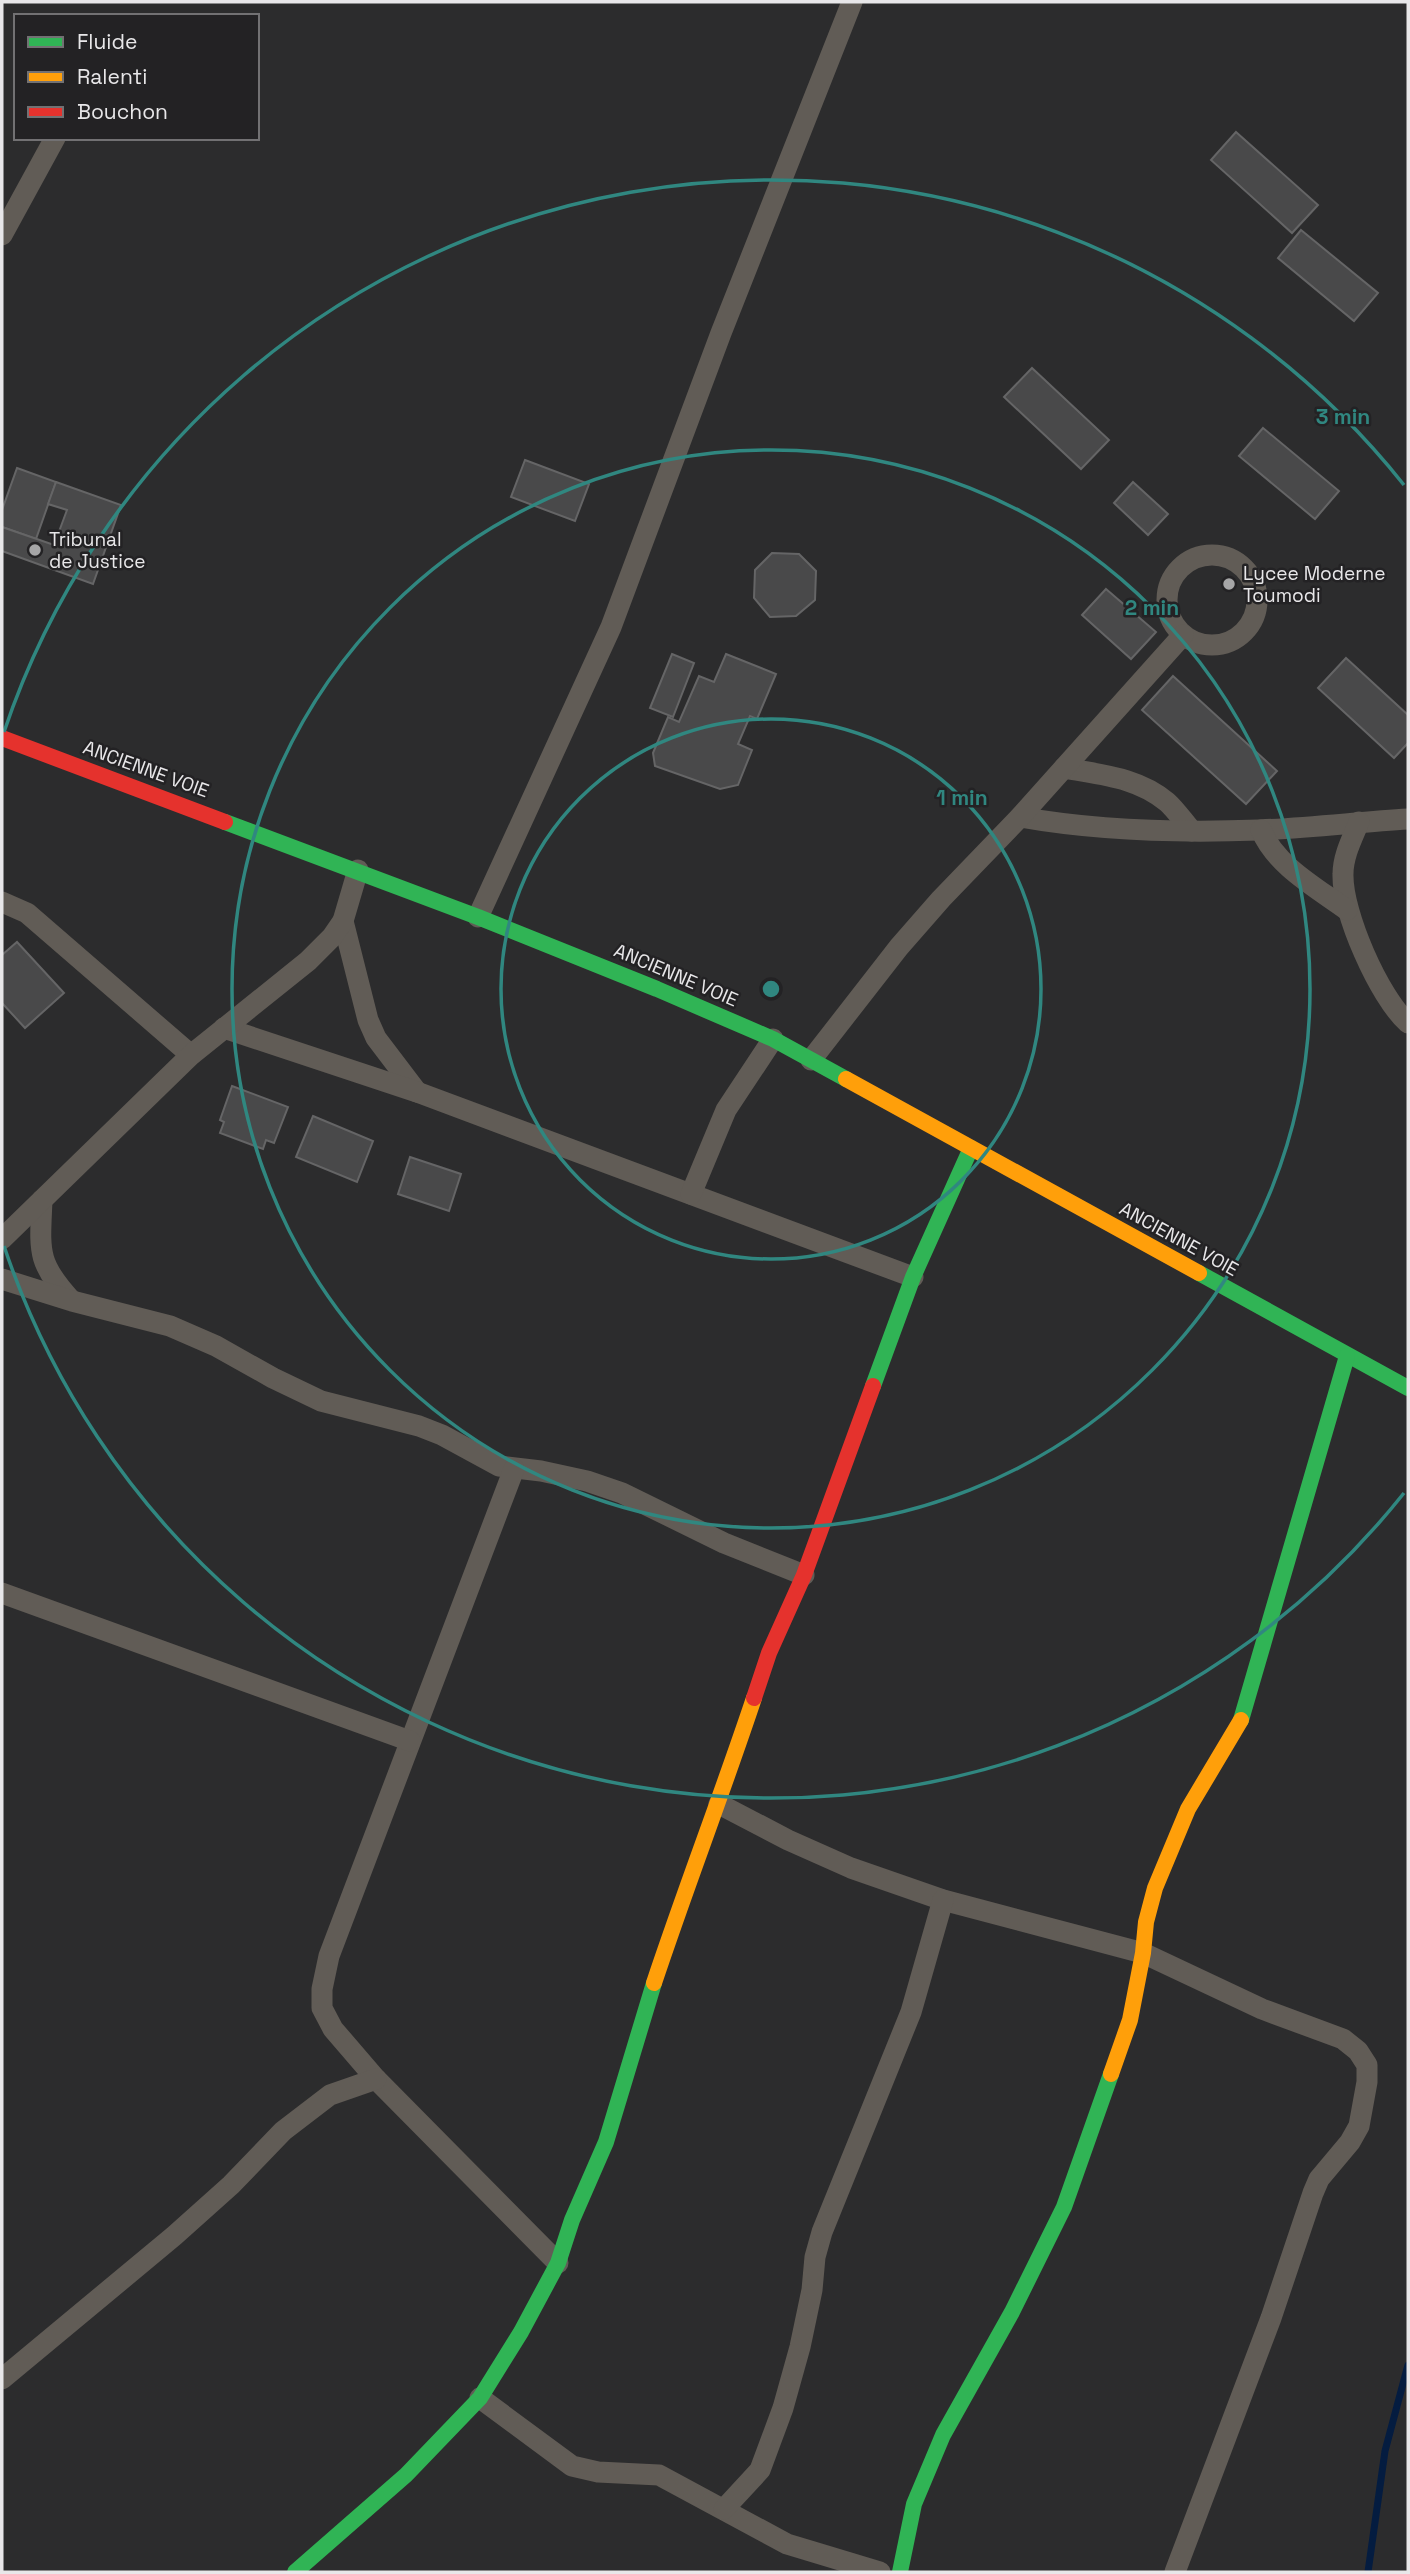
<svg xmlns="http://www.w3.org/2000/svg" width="1410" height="2574" font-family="'Space Grotesk',sans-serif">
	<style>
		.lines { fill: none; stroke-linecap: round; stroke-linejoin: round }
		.stream { stroke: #041c40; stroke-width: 7 }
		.building { fill: #49494a; stroke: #656566; stroke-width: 2 }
		.street { stroke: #615c56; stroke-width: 21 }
		.fast { stroke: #30b455; stroke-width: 16 }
		.slow { stroke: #ff9f0a; stroke-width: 16 }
		.jam { stroke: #e5322d; stroke-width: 16 }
		.ring { fill: none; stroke: #308780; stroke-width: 3.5 }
		.poi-dot { fill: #a6a6a7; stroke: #232224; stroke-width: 2.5 }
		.labels { text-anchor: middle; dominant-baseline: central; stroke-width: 5; stroke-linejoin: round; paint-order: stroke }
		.poi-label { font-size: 19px; fill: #e8e7e9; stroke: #232224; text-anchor: start }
		.street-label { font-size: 19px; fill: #e8e7e9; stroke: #232224 }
		.centre { fill: #308780; stroke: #232224; stroke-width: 3.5 }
		.ring-label { font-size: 21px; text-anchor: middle; font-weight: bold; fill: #308780; stroke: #232224; stroke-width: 5; stroke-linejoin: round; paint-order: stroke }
	</style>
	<rect width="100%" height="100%" fill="#2c2c2d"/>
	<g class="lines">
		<!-- stream -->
		<path class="stream" d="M1368,2572L1385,2451L1408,2365"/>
	</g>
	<!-- building -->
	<g class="building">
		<path d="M1236,132L1318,205L1292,233L1211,160Z"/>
		<path d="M1301,230L1378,293L1354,321L1278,258Z"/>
		<path d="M1032,368L1109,440L1081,469L1004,397Z"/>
		<path d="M1263,428L1339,491L1315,519L1239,456Z"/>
		<path d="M525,460L589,484L575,521L511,497Z"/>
		<path d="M17,468L56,482L36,539L2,527V510Z"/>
		<path d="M56,482L121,505L93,584L2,551V527L54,545L67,510L48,504Z"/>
		<path d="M1133,482L1168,514L1148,535L1114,503Z"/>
		<path d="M772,553L799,554L816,571L815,600L796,616L770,617L754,598L755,570Z"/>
		<path d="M1106,589L1156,632L1131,659L1082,615Z"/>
		<path d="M672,654L694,663L673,717L650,708Z"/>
		<path d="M726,654L776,674L757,719L750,716L738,744L752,750L738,785L720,789L655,766L653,753L668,717L679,722L699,676L714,682Z"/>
		<path d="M1346,658L1408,715V743L1394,758L1318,688Z"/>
		<path d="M1173,676L1277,771L1246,804L1142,710Z"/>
		<path d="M17,942L64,993L25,1028L2,1003V955Z"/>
		<path d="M232,1086L288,1107L274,1143L266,1140L263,1149L220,1133L224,1122L220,1120Z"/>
		<path d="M313,1116L373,1141L357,1182L296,1157Z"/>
		<path d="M410,1157L461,1174L449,1211L398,1194Z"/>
	</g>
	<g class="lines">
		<!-- street -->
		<g class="street">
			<path d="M2,235L55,138"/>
			<circle cx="1212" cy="600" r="45"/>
			<path d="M1064,768C1101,775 1137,777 1167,802C1176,810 1184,822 1192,831"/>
			<path d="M1020,817C1099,831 1180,833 1259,830C1309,828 1359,822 1408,819"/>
			<path d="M1359,822C1352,839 1343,856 1343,874C1342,913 1379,997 1408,1023"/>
			<path d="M1261,830C1276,866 1317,888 1347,910"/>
			<path d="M2,902L27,913L191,1055"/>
			<path d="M478,917L611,627L721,333L852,2"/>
			<path d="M343,921L368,1020L376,1038L417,1092"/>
			<path d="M224,1028L417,1092L913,1277"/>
			<path d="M811,1060L899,947L941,899L1020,817L1183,635"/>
			<path d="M691,1194L726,1110L773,1039"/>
			<path d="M42,1200C40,1250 36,1262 71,1300"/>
			<path d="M2,1239L191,1055L308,961L332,937L343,921L358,870"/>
			<path d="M2,1279L72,1301L170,1326L216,1346L273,1378L321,1401L419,1426L442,1435L499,1466L541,1471L587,1481L622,1493L724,1543L804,1575"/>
			<path d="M514,1469L329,1956L322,1989V2008L333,2029L376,2079L558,2263"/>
			<path d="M2,1593L410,1741"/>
			<path d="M719,1804L788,1840L851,1868L943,1900L1143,1953L1262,2009L1343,2039L1358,2051L1367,2065V2082L1359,2126L1350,2142L1319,2179L1313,2193L1271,2318L1175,2572"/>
			<path d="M2,2379L174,2236L231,2185L283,2131L330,2095L376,2079"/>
			<path d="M480,2398L572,2466L598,2472L659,2475L787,2544L880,2572"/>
			<path d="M724,2509L760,2470L783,2408L800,2347L812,2290L815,2257L822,2232L911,2012L943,1900"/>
		</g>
		<!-- fast -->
		<g class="fast">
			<path d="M225,822L478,917L657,989L773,1039L846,1079"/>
			<path d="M1199,1273L1408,1388"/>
			<path d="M873,1386L913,1277L971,1148"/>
			<path d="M1241,1720L1347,1356"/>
			<path d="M295,2572L406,2475L480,2398L521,2332L558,2263L572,2220L606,2142L654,1983"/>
			<path d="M900,2572L914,2504L943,2435L1012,2312L1064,2207L1111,2074"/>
		</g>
		<!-- slow -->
		<g class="slow">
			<path d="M846,1079L1199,1273"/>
			<path d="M654,1983C686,1887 722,1794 754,1698"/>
			<path d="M1111,2074L1130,2020L1143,1953L1146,1922L1155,1888L1188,1809L1241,1720"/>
		</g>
		<!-- jam -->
		<g class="jam">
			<path d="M2,738L225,822"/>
			<path d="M754,1698L769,1653L804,1575L873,1386"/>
		</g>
	</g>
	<!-- distance rings -->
	<g class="ring">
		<circle cx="771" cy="989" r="270"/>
		<circle cx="771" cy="989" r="539"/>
		<path d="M1404 1493A809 809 0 0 1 4 1246M4 732A809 809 0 0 1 1404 485"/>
	</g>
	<!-- markers -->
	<g class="poi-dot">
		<circle cx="35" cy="550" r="7"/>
		<circle cx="1229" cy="584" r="7"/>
	</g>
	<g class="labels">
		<!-- poi labels -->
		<g class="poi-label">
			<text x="49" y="539">Tribunal<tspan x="49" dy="22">de Justice</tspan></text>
			<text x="1243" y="573">Lycee Moderne<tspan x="1243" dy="22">Toumodi</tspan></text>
		</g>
		<!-- street labels -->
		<g class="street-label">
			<text transform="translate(146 769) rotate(20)">ANCIENNE VOIE</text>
			<text transform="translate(676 975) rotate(23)">ANCIENNE VOIE</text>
			<text transform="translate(1179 1239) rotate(29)">ANCIENNE VOIE</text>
		</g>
	</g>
	<circle cx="771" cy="989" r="10" class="centre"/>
	<g class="ring-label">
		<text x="1343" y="424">3 min</text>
		<text x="1152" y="615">2 min</text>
		<text x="962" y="805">1 min</text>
	</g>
	<!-- border -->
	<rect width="1410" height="2574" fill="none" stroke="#e8e7e9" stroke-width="7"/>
	<!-- legend -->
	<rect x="14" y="14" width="245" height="126" fill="#232224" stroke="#727173" stroke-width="2"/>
	<rect x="28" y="37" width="35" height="10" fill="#30b455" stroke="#727173" stroke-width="2"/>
	<text x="77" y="49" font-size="21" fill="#e8e7e9">Fluide</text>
	<rect x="28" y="72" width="35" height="10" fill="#ff9f0a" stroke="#727173" stroke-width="2"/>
	<text x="77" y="84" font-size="21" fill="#e8e7e9">Ralenti</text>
	<rect x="28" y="107" width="35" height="10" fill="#e5322d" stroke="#727173" stroke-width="2"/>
	<text x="77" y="119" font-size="21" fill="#e8e7e9">Bouchon</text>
</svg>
